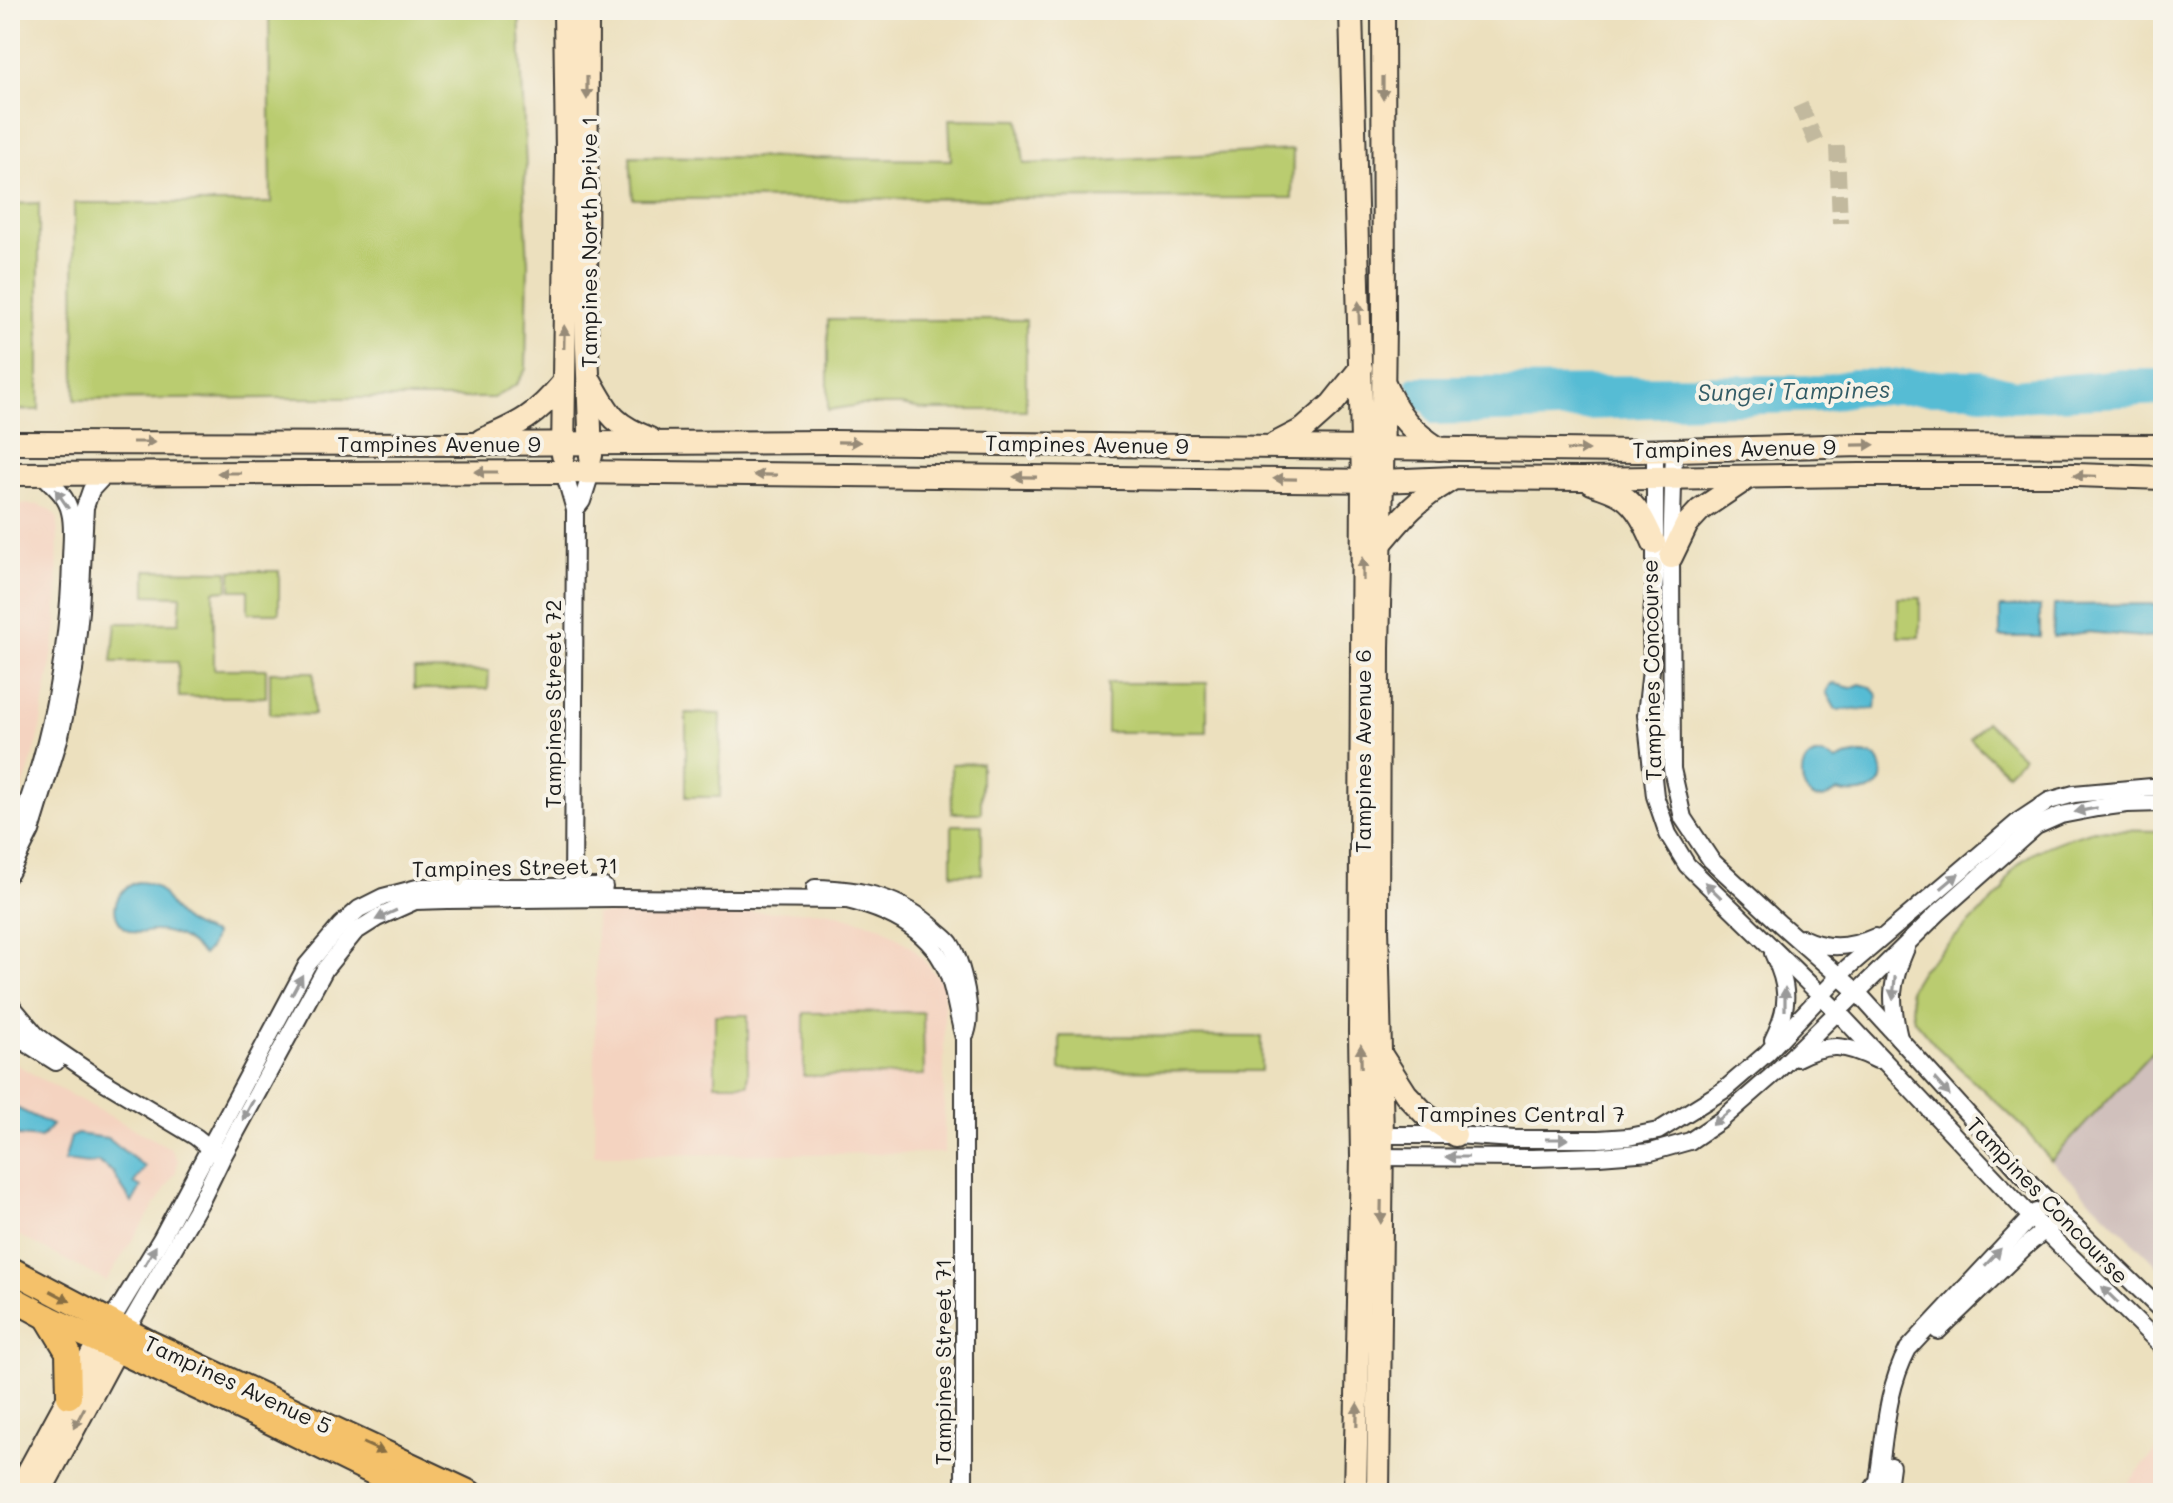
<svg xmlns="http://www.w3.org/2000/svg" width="2173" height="1503" font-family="Mali,sans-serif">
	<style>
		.built { fill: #f4d3c0 }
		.industrial { fill: #d0c0bc }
		.green { fill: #bacc6f; stroke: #6b7446; stroke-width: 2 }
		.water { fill: #56bcd4; stroke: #396c78; stroke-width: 2 }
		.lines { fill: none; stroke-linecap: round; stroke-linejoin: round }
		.canal { stroke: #56bcd4; stroke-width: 14 }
		.river { stroke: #56bcd4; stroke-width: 26 }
		.street-tunnel { stroke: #c2b99e; stroke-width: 16; stroke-dasharray: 16 8; stroke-linecap: butt }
		.street-casing { stroke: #3b3934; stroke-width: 20 }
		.secondary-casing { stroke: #3b3934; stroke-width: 26 }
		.primary-casing { stroke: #3b3934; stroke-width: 28 }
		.street { stroke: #fff; stroke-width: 16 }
		.secondary { stroke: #fbe6c3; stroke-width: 22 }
		.primary { stroke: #f4c16a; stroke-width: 24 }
		.oneway { fill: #978b78 }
		.oneway2 { fill: #999 }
		.oneway3 { fill: #886e43 }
		.labels { text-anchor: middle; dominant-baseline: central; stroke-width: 8; stroke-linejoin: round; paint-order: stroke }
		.street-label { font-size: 22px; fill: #1c1c1c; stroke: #f7f3e8 }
		.water-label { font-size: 24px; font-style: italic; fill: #335c66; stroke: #f7f3e8 }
	</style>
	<rect width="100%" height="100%" fill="#f7f3e8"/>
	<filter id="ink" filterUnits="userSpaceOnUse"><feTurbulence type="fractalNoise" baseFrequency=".0125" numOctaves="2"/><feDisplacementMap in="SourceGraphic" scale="16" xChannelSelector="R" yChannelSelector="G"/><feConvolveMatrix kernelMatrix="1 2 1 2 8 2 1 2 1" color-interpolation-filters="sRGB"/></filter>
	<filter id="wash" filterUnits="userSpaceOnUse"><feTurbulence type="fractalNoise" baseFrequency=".006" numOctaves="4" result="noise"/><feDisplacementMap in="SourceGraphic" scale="32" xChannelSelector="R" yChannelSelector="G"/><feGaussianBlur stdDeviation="1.8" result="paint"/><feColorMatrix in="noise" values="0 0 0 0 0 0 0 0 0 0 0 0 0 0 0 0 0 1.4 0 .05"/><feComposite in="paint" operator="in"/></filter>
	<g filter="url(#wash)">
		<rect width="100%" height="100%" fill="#ece0be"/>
		<!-- built -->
		<g class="built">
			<path d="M10,504L38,505L50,509L58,519L57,626L38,741L19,801L10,821Z"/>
			<path d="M827,911L883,927L915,950L944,984V1153L594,1155L596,914Z"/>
			<path d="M10,1056L18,1065L39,1078L170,1148L178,1160L176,1172L106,1281L10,1231Z"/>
			<path d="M2163,1443V1493H2119Z"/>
		</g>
		<!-- industrial -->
		<path class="industrial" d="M2163,1040V1271L2051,1161Z"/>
		<!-- green -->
		<g class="green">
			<path d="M269,10H519L526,169L524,187L528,263L526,369L516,385L493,398H273L75,400L74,203H271Z"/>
			<path d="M949,119L1019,120L1024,164L1293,150L1292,198L633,199L630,156L951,160Z"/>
			<path d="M39,203V410H10V204Z"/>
			<path d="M828,320H1026V410H926L901,405H859L828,410Z"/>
			<path d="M146,570L228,571V590L214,591V669H266V697H179L178,662H112L116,623H179L181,596L146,595Z"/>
			<path d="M231,571H279V613H248V590H231Z"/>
			<rect x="1898" y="598" width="22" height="39"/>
			<path d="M414,670L489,671L488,689H414Z"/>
			<path d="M270,672H314V715L270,714Z"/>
			<rect x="1107" y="683" width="100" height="49"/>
			<path d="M686,713L721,714L720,797H686Z"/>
			<path d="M1986,722L2023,757L2007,773L1970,739Z"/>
			<path d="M981,763V813H952L951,764Z"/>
			<rect x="952" y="825" width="30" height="49"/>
			<path d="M2093,830L2163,831V1040L2051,1161L2022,1126L1936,1046L1914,1020L1909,990L1921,970L2004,890C2010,853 2063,840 2093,830Z"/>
			<path d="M923,1012L924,1075L804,1076V1013Z"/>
			<rect x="715" y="1015" width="33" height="69"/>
			<path d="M1060,1036L1261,1037V1071L1060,1070Z"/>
		</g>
		<!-- water -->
		<g class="water">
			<path d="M2163,604V636L2142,637L2087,632L2053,637L2054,605Z"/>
			<rect x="2000" y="607" width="40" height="30"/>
			<path d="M1835,684L1851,688L1860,684L1871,687L1877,695L1876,709L1836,710L1826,692L1830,685Z"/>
			<path d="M1861,754C1865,755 1870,754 1874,756C1878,758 1880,763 1881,767C1890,793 1854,797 1837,791C1792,824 1789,730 1836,761L1845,757Z"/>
			<path d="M138,882C165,883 163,902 180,917C190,926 202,930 214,934C213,944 210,948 203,955C190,941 172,930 152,931C143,932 137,935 128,930C105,916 116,888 138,882Z"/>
			<path d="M10,1105L52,1125L41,1138L10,1135Z"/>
			<path d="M77,1134L107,1138L145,1167L134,1183L141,1187L132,1203C128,1196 115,1179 114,1173L98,1162C86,1167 76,1160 64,1162L71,1137Z"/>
		</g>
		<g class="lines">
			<!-- canal -->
			<path class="canal" d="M2163,376H2121L2014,386L1979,377L1852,376L1821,382L1414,383L1435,418L1822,405L1858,398H1972L2012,405L2163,398"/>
			<!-- river -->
			<path class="river" d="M1424,398L1818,394C1858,388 1900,386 1941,387C1956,388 1969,394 1984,394C2044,395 2103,388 2163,389"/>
		</g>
	</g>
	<g filter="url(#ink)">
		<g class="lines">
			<!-- street-tunnel -->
			<g class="street-tunnel">
				<path d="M1800,105L1818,147"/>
				<path d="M1837,146L1840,223"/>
			</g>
			<!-- street casing -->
			<g class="street-casing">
				<g id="street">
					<path d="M1674,450L1671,557L1672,769L1683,818L1711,860L1780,924L1857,992L2032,1185L2163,1312"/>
					<path d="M1655,451V578L1651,629L1652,661L1646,715L1655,796L1668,834L1687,865L1837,1011L2031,1217L2163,1347"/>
					<path d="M564,472L575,510L573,897"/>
					<path d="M575,510L582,501L591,473"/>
					<path d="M10,846C48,765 69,651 71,561C71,546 74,527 70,512C67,496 53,485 42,474"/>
					<path d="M10,873L31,831L60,736L74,671L80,611L85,507L91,490L106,474"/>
					<path d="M815,888C862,889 900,897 936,930C940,934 946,938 950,943C958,955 963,975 966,990C968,1005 971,1018 966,1033"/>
					<path d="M1802,938C1826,950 1851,948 1875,937"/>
					<path d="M10,1004L36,1035L48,1044L101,1080L196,1137L218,1155"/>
					<path d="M10,1027L26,1043L56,1062"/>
					<path d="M1899,1038C1890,999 1890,985 1906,948"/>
					<path d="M1773,1040C1790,1006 1789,987 1773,953"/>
					<path d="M1797,1058C1828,1042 1846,1044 1877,1060"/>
					<path d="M1374,1135H1455L1514,1139H1599L1628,1137L1658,1131L1724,1090L1767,1053L1848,967L2019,821L2049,801L2074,794L2163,786"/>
					<path d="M1372,1157L1532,1158L1599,1156L1651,1152L1690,1141L1721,1120L1775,1073L1938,913L2036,826L2061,815L2097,808L2127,804L2163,803"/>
					<path d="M110,1323L161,1239L307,965L341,925L359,909L383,897L421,887H604"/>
					<path d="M126,1331L201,1201L222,1158L325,969L355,932L377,918L415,901L447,900L613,898L847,900C893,911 938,934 951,983C956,1001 959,1020 964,1038V1493"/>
					<path d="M1938,1331L2028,1244L2063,1215"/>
					<path d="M1870,1493L1878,1481C1885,1436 1886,1390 1908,1349L2036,1212"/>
					<path d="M1890,1493L1889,1481L1891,1466"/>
				</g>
			</g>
			<!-- secondary casing -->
			<g class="secondary-casing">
				<g id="secondary">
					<path d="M587,10L586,320L591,456"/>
					<path d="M1351,10L1363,480L1360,1032L1362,1157L1355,1493"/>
					<path d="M591,382C610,416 613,424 650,439"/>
					<path d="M1385,385C1398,416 1411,431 1439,449"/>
					<path d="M482,440C520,424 536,416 563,383"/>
					<path d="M10,443L473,444L833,442L1638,451L1861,445L2163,446"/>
					<path d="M1275,444L1304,429L1332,404L1361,368"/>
					<path d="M563,455L567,154L565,10"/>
					<path d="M10,474L564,472L1382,481L1454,478L1582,479L1860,475H2076L2163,478"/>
					<path d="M1592,483C1601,487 1613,490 1622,496C1638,506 1647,527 1654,543"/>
					<path d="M1381,543C1405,514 1417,500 1449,481"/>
					<path d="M1671,557L1687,524L1700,510L1749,477"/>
					<path d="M1381,1055L1406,1094L1426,1115L1455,1135"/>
					<path d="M17,1493L107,1327"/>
					<path d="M39,1493L124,1335"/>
					<path d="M1378,1493L1382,1135L1377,926L1378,648L1382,481L1384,324L1383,10"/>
				</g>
			</g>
			<!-- primary casing -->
			<g class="primary-casing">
				<g id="primary">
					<path d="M10,1269L150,1343L470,1493"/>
					<path d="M10,1297L47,1317L267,1420L415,1493"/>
					<path d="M47,1317L68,1352L69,1396"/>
				</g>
			</g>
			<!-- street -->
			<use href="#street" class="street"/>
			<!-- secondary -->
			<use href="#secondary" class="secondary"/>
			<!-- primary -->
			<use href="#primary" class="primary"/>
		</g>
		<!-- one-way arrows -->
		<defs><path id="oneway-solid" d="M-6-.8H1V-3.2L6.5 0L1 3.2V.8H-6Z" transform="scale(2)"/></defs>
		<g class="oneway">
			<use href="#oneway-solid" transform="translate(587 88) rotate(90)"/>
			<use href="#oneway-solid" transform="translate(1383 88) rotate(90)"/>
			<use href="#oneway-solid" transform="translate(1359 313) rotate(-92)"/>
			<use href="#oneway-solid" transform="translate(564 337) rotate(-89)"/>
			<use href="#oneway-solid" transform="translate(144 442)"/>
			<use href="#oneway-solid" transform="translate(849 442) rotate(1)"/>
			<use href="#oneway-solid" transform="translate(1863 445) rotate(-1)"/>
			<use href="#oneway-solid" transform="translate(1578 450)"/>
			<use href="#oneway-solid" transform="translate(486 472) rotate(-180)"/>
			<use href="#oneway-solid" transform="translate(229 473) rotate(180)"/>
			<use href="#oneway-solid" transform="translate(765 475) rotate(-179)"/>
			<use href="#oneway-solid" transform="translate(2085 476) rotate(-178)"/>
			<use href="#oneway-solid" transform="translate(1025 477) rotate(-179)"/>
			<use href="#oneway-solid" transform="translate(1285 479) rotate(-179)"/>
			<use href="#oneway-solid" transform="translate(1363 569) rotate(-90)"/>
			<use href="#oneway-solid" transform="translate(1361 1056) rotate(-91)"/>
			<use href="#oneway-solid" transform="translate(1381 1212) rotate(91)"/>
			<use href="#oneway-solid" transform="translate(1357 1415) rotate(-89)"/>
			<use href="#oneway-solid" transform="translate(79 1418) rotate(118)"/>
		</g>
		<g class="oneway2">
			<use href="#oneway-solid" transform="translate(62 499) rotate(-124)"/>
			<use href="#oneway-solid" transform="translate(2086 810) rotate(169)"/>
			<use href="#oneway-solid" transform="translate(1950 881) rotate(-40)"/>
			<use href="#oneway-solid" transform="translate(1713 890) rotate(-136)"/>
			<use href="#oneway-solid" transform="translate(386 915) rotate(155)"/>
			<use href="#oneway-solid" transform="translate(297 985) rotate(-62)"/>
			<use href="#oneway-solid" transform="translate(1894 988) rotate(96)"/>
			<use href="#oneway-solid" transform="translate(1785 999) rotate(-90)"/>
			<use href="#oneway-solid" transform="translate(1942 1087) rotate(48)"/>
			<use href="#oneway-solid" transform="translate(248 1110) rotate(118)"/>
			<use href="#oneway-solid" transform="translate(1721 1118) rotate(142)"/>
			<use href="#oneway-solid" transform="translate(1557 1139)"/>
			<use href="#oneway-solid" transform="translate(1457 1157) rotate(-180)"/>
			<use href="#oneway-solid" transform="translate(150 1256) rotate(-59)"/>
			<use href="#oneway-solid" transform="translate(1993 1257) rotate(-47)"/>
			<use href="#oneway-solid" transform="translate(2110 1295) rotate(-135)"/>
		</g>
		<g class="oneway3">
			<use href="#oneway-solid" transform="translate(60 1296) rotate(28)"/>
			<use href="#oneway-solid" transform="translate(374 1448) rotate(25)"/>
		</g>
	</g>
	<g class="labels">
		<!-- street labels -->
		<g class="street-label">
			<text transform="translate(588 242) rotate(-90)">Tampines North Drive 1</text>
			<text x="439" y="443">Tampines Avenue 9</text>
			<text transform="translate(1087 444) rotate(1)">Tampines Avenue 9</text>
			<text transform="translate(1734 448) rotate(-1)">Tampines Avenue 9</text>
			<text transform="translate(1651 670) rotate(-91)">Tampines Concourse</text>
			<text transform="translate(552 704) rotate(-90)">Tampines Street 72</text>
			<text transform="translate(1362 751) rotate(-90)">Tampines Avenue 6</text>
			<text transform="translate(515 867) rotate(-1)">Tampines Street 71</text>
			<text x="1521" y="1113">Tampines Central 7</text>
			<text transform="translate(2048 1200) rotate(46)">Tampines Concourse</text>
			<text transform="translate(942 1362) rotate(-90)">Tampines Street 71</text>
			<text transform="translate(238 1384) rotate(25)">Tampines Avenue 5</text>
		</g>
		<!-- water labels -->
		<g class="water-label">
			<text transform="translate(1794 390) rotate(-1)">Sungei Tampines</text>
		</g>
	</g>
	<!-- margin -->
	<rect width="2173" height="1503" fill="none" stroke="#f7f3e8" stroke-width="40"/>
</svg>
